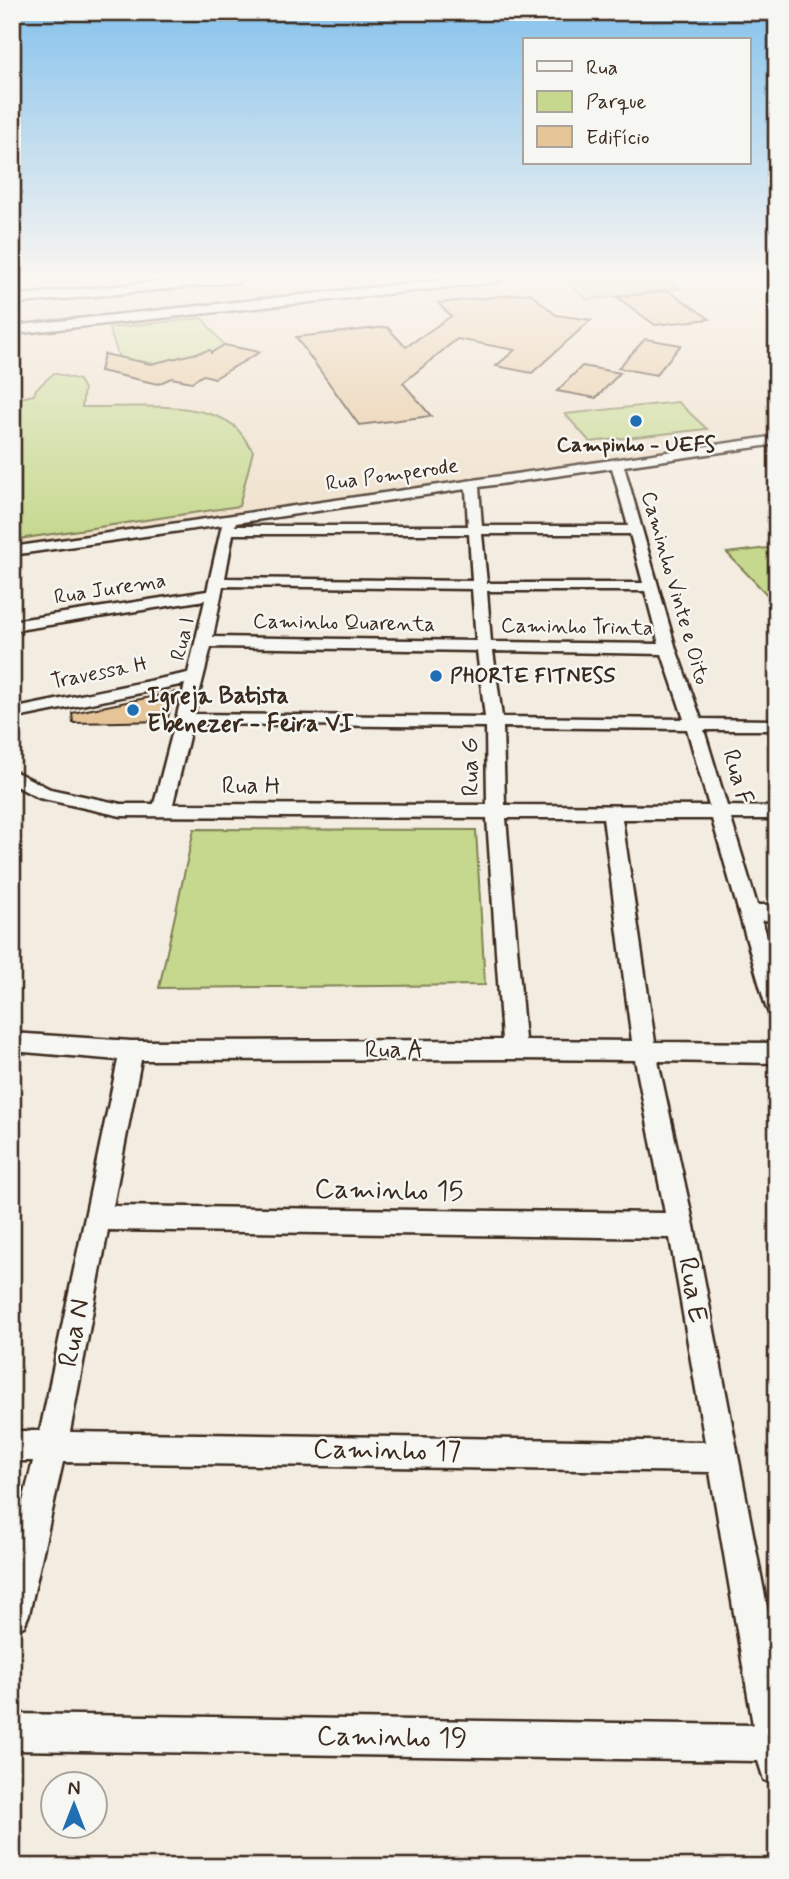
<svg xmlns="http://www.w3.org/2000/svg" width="789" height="1879" font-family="Mynerve,sans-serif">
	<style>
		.built { fill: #efe0ca }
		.green { fill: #c5d88d; stroke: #808156; stroke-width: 2 }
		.building { fill: #e5c598; stroke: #3b2a1e; stroke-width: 2 }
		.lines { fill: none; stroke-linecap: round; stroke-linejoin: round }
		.street-casing { stroke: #3b2a1e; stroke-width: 5 }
		.secondary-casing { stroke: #3b2a1e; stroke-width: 5 }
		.street { fill: #f6f6f2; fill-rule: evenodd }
		.secondary { fill: #f6f6f2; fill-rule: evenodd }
		.poi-dot { fill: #1f6fb2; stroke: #f6f6f2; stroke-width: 2.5 }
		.labels { text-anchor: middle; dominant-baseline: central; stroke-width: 5; stroke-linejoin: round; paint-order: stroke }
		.far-poi-label { font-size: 21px; font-weight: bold; fill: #3b2a1e; stroke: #f6f6f2 }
		.far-street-label { font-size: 21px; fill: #3b2a1e; stroke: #f6f6f2 }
		.poi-label { font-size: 24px; font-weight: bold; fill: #3b2a1e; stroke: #f6f6f2; text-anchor: start }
		.street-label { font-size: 24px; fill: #3b2a1e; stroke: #f6f6f2 }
		.near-street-label { font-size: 28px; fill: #3b2a1e; stroke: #f6f6f2 }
	</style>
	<rect width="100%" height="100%" fill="#f3ece0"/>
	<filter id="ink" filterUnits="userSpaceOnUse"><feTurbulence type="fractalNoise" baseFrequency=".0143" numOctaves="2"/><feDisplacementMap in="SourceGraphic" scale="14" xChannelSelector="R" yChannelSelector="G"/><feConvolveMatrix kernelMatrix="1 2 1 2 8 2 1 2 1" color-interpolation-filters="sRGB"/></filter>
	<g filter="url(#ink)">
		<!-- built -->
		<path class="built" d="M12,278H777V436L12,548Z"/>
		<!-- green -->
		<g class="green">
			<path d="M606,278H665L681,288L587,300L567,282Z"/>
			<path d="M202,318L224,345C188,368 159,366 119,358L109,328Z"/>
			<path d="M54,373L79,380L84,389L82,407C125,408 197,399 233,425C241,431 247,443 253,451L239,506L12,540V400L34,395L36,389Z"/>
			<path d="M678,402L707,429L590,442L565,414Z"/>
			<path d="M777,547V605L727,553Z"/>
			<path d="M194,829L476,830L485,985L159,988Z"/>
		</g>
		<!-- building -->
		<g class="building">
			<path d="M669,291L710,319L655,325L617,297Z"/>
			<path d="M530,293L556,315L591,320L532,373L496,366L515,350L457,339L403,383L431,416L359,425L296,337L387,327L406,347L451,316L438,303Z"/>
			<path d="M645,339L681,345L656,375L618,368Z"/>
			<path d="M224,345L260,352L215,378L203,375L192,382L171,378L158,384L100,371L104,354L151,364L210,350L211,353Z"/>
			<path d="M582,366L620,373L596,398L557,391Z"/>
			<path d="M175,692L167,721L73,723L72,713Z"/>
		</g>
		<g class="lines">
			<!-- street casing -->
			<g class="street-casing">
				<path id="street" d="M777,436V444L624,466L676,649L701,719L777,720V730H704L727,806L777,807V819H731L757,905H777V921L762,920L777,969V1016L769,1013L766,1007L712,819H622L655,1042L777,1043V1063L658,1061L694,1226L777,1659V1785L764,1780L758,1761L12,1750V1714L753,1725L710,1472L63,1462L29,1614L24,1626L12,1631V1546L33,1461H12V1431H40L118,1060L12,1051V1033L131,1041L502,1040L487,818L121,816L39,798L12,784V770L50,789L121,804H154L185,684L12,719V709L188,673L205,600L12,631V621L207,591L222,525L12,555V547ZM612,468L628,526H482L479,487ZM466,489L468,526H235L236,523ZM233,534H469L472,581L225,578ZM482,534H630L643,583H487ZM223,586L472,589L476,641L213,637ZM487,591H645L659,644L491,642ZM211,647L477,651L485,717L194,714ZM493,651L662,654L684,719L502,717ZM192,724L486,727L487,805L173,804ZM503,727L687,729L709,806L505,805ZM506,818H603L632,1041L525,1040ZM514,1059L635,1060L665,1213L113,1206L141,1060ZM108,1230L670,1238L705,1442L70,1432Z"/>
			</g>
			<!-- secondary casing -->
			<g class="secondary-casing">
				<g id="secondary">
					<path d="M198,278H244L238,282L12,304V296Z"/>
					<path d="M460,278H503L497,282L12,334V326Z"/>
				</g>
			</g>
			<!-- street -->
			<use href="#street" class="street"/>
			<!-- secondary -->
			<use href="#secondary" class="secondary"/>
		</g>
	</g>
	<!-- sky -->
	<linearGradient id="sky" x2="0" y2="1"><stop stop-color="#85c2ec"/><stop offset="0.51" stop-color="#faf6f1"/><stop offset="1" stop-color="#faf6f1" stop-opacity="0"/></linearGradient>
	<rect width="789" height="541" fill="url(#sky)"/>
	<!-- markers -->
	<g class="poi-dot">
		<circle cx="636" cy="421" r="7"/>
		<circle cx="436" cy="676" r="7"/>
		<circle cx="133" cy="710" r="7"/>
	</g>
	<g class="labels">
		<!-- far-poi labels -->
		<g class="far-poi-label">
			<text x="636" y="445">Campinho - UEFS</text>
			<text x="450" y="676" text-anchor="start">PHORTE FITNESS</text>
		</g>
		<!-- far-street labels -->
		<g class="far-street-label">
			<text transform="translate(392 475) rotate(-8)">Rua Pomperode</text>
			<text transform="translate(675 588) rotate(74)">Caminho Vinte e Oito</text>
			<text transform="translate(110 589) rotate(-9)">Rua Jurema</text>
			<text transform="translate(344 623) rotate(1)">Caminho Quarenta</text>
			<text transform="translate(577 627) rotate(1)">Caminho Trinta</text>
			<text transform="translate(183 639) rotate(-76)">Rua I</text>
			<text transform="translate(99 673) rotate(-11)">Travessa H</text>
		</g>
		<!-- poi labels -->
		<g class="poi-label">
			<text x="147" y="696">Igreja Batista<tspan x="147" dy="28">Ebenezer - Feira VI</tspan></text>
		</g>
		<!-- street labels -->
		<g class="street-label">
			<text transform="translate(471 767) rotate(-91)">Rua G</text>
			<text transform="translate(737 777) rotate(74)">Rua F</text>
			<text x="251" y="786">Rua H</text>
			<text x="394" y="1050">Rua A</text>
		</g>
		<!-- near-street labels -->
		<g class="near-street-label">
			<text transform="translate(389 1191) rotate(1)">Caminho 15</text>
			<text transform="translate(692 1290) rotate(80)">Rua E</text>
			<text transform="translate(75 1333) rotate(-79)">Rua N</text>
			<text transform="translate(387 1451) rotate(1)">Caminho 17</text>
			<text transform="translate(392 1738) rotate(1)">Caminho 19</text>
		</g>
	</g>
	<!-- margin -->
	<rect width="789" height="1879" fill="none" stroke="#f6f6f2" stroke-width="42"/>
	<rect x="21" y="21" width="747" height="1837" fill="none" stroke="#3b2a1e" stroke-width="2.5" filter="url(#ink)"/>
	<!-- legend -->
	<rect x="523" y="38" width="228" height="126" fill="#f6f6f2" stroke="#aba49d" stroke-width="2"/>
	<rect x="537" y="61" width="35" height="10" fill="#f6f6f2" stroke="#aba49d" stroke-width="2"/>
	<text x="586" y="74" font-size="21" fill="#3b2a1e">Rua</text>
	<rect x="537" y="91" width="35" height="21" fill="#c5d88d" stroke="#aba49d" stroke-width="2"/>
	<text x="586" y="108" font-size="21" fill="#3b2a1e">Parque</text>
	<rect x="537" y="126" width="35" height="21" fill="#e5c598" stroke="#aba49d" stroke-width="2"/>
	<text x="586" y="144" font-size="21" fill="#3b2a1e">Edifício</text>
	<!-- north arrow -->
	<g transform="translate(74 1805)"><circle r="33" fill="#f6f6f2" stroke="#aba49d" stroke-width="2"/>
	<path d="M0-5L12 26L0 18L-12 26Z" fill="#1f6fb2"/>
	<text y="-10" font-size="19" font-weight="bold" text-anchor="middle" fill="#3b2a1e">N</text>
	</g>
</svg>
